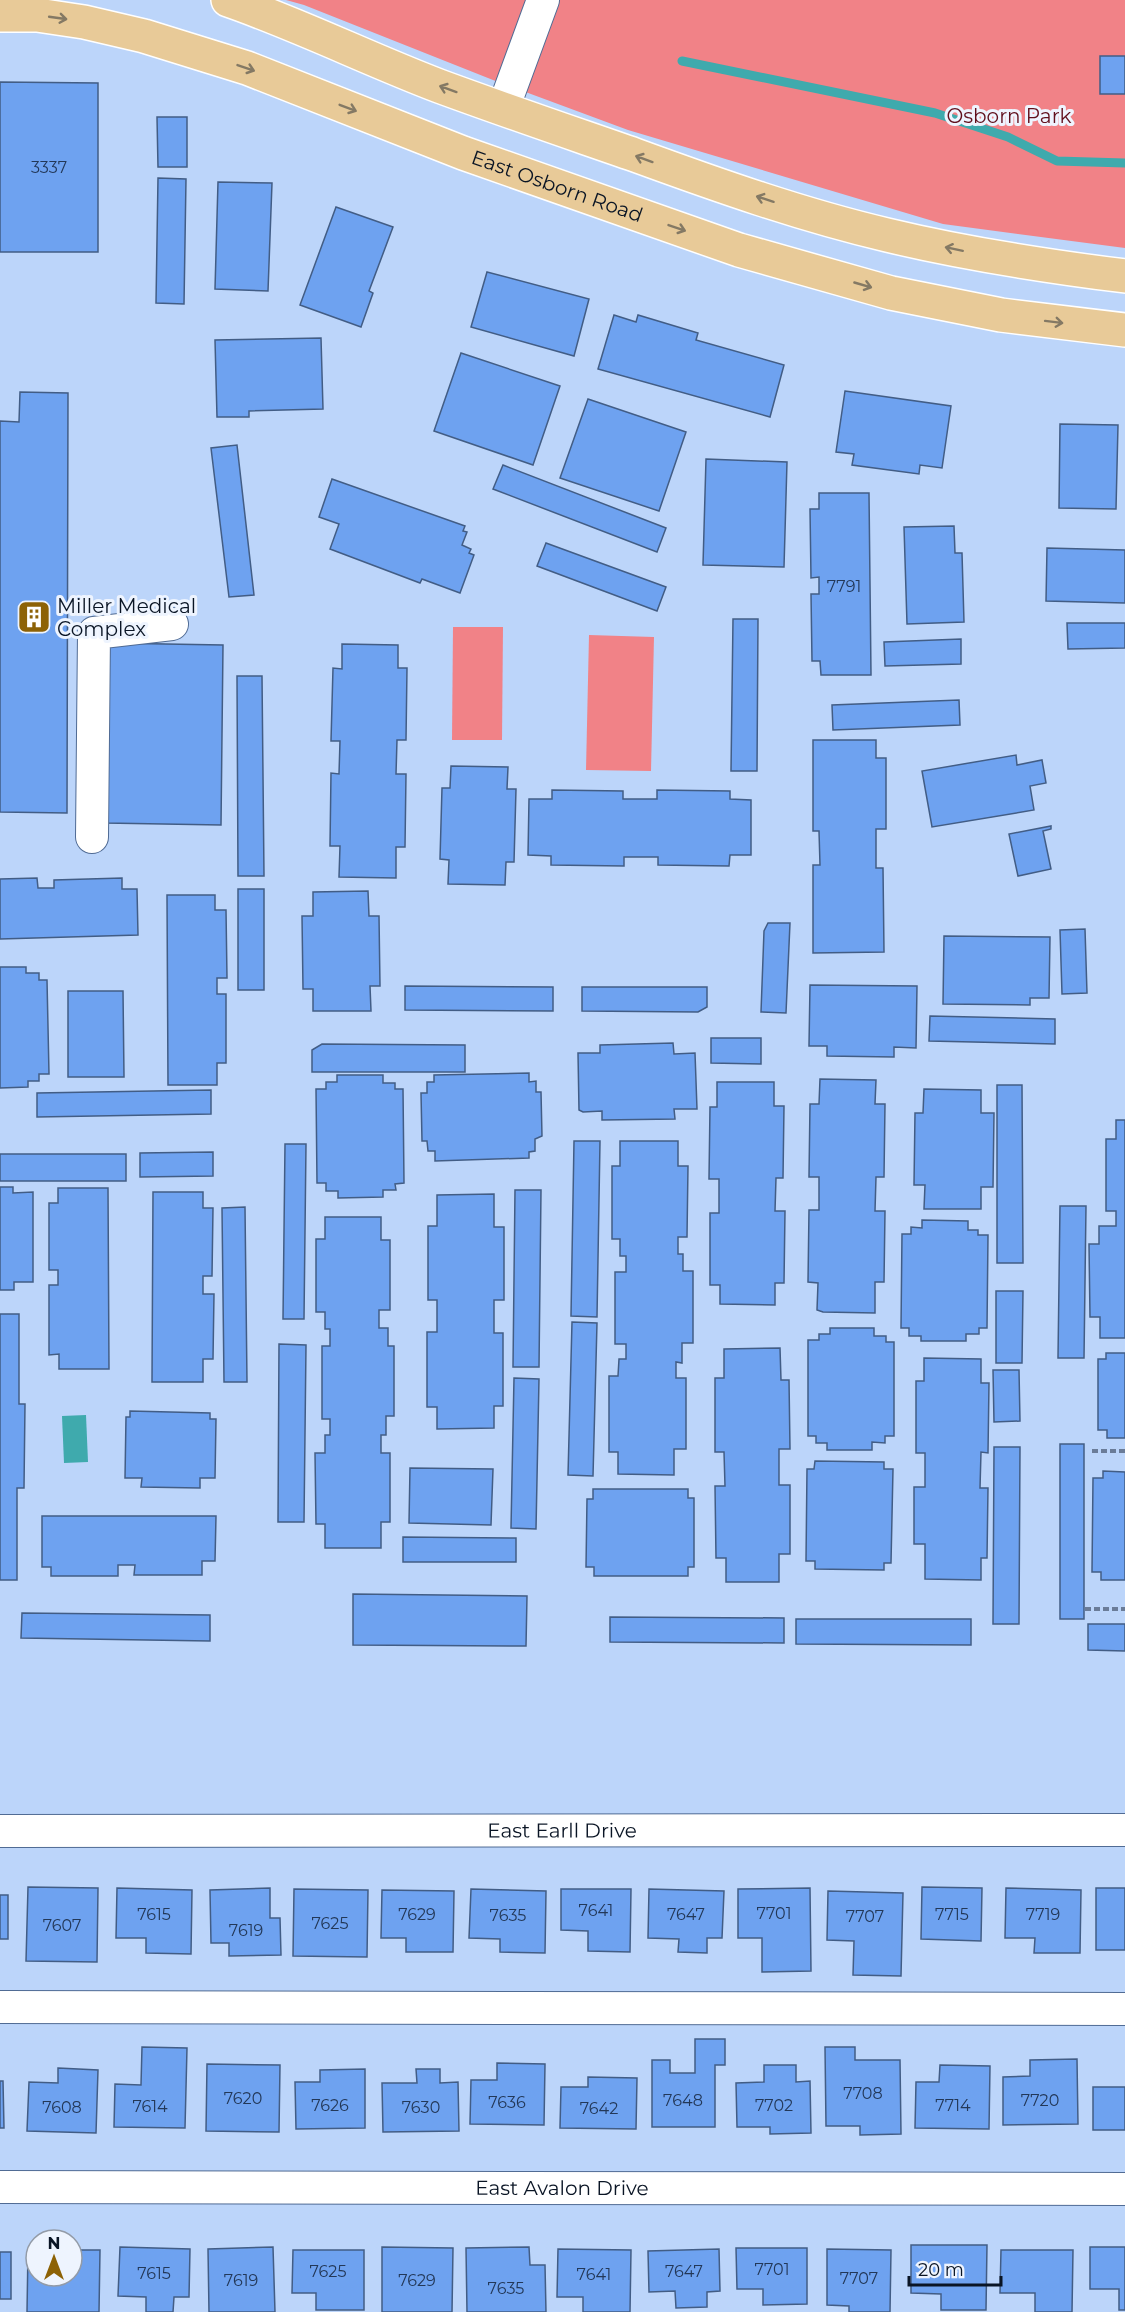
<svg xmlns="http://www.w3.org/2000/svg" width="1125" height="2312" font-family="Montserrat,sans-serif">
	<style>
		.green { fill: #f18287 }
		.water { fill: #3faaad }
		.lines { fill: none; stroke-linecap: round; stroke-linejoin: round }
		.stream { stroke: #3faaad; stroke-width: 9 }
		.building { fill: #6ea2f0; stroke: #425d85; stroke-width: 1.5 }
		.minor-casing { stroke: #506b94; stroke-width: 34 }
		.major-casing { stroke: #fff; stroke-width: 36 }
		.path { stroke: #6a7c98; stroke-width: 4; stroke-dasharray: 6 3; stroke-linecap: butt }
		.minor { stroke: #fff; stroke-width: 32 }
		.major { stroke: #e8ca98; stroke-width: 33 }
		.oneway { stroke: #847964 }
		.labels { text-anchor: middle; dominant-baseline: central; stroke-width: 6; stroke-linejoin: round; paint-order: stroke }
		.number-label { font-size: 16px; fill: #233858 }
		.park-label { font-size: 20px; fill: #610f1c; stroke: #eef4fe }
		.street-label { font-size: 20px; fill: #0a1525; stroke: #eef4fe }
		.poi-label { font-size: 20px; fill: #0a1525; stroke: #eef4fe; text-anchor: start }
	</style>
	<rect width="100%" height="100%" fill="#bcd5fa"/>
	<!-- green -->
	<g class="green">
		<path d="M286,0H1125V248L943,224L628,130L493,80L304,5Z"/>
		<path d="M453,627H503L502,740H452Z"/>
		<path d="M589,635L654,637L651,771L586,770Z"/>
	</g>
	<!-- water -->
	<path class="water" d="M86,1415L88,1462L64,1463L62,1416Z"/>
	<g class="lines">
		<!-- stream -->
		<path class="stream" d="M682,61L935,113L1008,137L1057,161L1125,163"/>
	</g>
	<!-- building -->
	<g class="building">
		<rect x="1100" y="56" width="25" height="38"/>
		<path d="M0,82L98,83V252H0Z"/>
		<path d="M157,117H187V167H158Z"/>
		<path d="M158,178L186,179L184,304L156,303Z"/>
		<path d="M218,182L272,183L268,291L215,289Z"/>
		<path d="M336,207L393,227L369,291L373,293L361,327L300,305Z"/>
		<path d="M487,272L589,299L574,356L471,327Z"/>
		<path d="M614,315L636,322L638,315L698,333L696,340L784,365L770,417L598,369Z"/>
		<path d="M321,338L323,409L249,411V417H217L215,340Z"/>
		<path d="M461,353L560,386L533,465L434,431Z"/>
		<path d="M845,391L951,406L942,468L920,465L919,474L852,465L854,454L836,452Z"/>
		<path d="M20,392L68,393L67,813L0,812V421L19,422Z"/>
		<path d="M588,399L686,432L659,511L560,478Z"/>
		<path d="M1060,424L1118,425L1116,509L1059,508Z"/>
		<path d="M237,445L254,595L229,597L211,448Z"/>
		<path d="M706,459L787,462L784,567L703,565Z"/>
		<path d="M503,465L666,528L657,552L493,489Z"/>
		<path d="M332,479L465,526L463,531L467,532L462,545L471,549L469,553L474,555L460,593L422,579L420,583L330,549L339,524L319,517Z"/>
		<path d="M819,493H869L871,675H821L820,661H812L811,594H819V577L811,578L810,509H819Z"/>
		<path d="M954,526L955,553H962L964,622L907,624L904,527Z"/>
		<path d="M546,543L666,587L657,611L537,566Z"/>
		<path d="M1047,548L1125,550V603L1046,601Z"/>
		<path d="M733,619H758L757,771H731Z"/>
		<path d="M1067,623H1125V648L1068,649Z"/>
		<path d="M961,639V664L885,666L884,642Z"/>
		<path d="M108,643L223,645L221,825L105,823Z"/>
		<path d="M342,644L398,645V668H407L406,740H397L396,774H406L405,847H396V878L339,877L340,846H330L331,773L339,774L340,741H331L333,668L342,669Z"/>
		<path d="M237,676H262L264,876H238Z"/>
		<path d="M959,700L960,725L833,730L832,705Z"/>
		<path d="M813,740H876V758H886V829H876V868H883L884,952L813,953V865H820L819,831H813Z"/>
		<path d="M1016,755L1017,765L1042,760L1046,783L1030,786L1034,810L932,827L922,771Z"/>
		<path d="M451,766L508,767L507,789H516L514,862H506L505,885L448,884L449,860L440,859L442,788H450Z"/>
		<path d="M552,790L623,791V799H657V790L730,791V799L751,800V855H730L729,866L658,865V857H624V866L551,865V856L528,855L529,799H552Z"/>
		<path d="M1051,826V829L1043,831L1051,869L1018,876L1009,834Z"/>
		<path d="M37,878L38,888H54V880L122,878V889H137L138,935L0,939V879Z"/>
		<rect x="238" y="889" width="26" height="101"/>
		<path d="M368,891L369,916H379L380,986H370L371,1011H313V989H303L302,916H313V892Z"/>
		<path d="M167,895H215V910H226L227,978H217V994H226V1063H217V1085H168Z"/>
		<path d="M768,923H790L786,1013L761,1012L764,931Z"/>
		<path d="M1085,929L1087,993L1062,994L1060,930Z"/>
		<path d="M944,936L1050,937L1049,998H1030V1005L943,1004Z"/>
		<path d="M0,967H26V973H39V980H47L49,1074H39V1081H28V1087L0,1088Z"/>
		<path d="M810,985L917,986L916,1048L894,1047V1057L827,1056V1046H809Z"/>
		<path d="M405,986L553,987V1011L405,1010Z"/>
		<path d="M582,987H707V1007L698,1012L582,1011Z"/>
		<path d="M68,991H123L124,1077H68Z"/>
		<path d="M930,1016L1055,1019V1044L929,1041Z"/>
		<path d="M711,1038H761V1064L711,1063Z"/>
		<path d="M673,1043L674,1054L695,1053L697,1109H674L675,1119L602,1120V1111L583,1112L579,1110L578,1053H600V1045Z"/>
		<path d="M322,1044L465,1045V1072H312V1050Z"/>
		<path d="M529,1073V1082L536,1081V1092H541L542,1136L535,1139V1151L529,1152V1158L435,1161V1151H428L427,1141H422L421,1093H427V1082H434V1075Z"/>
		<path d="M337,1075H383V1083H395V1089H403L404,1183L395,1184L396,1190H383V1197L338,1198V1191H326V1183H317L316,1089H326V1082H337Z"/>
		<path d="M820,1079L876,1080L875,1104H885L884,1177H876L875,1211H885L884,1282H875V1313L823,1312L817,1310L818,1283L808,1282L809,1210H819V1177H809L810,1104H819Z"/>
		<path d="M717,1082H774V1106H784L783,1178H776L775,1211H785L784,1283H775V1305L720,1304V1285H710V1213H719V1179H709L710,1107H717Z"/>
		<path d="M997,1085H1022L1023,1263H997Z"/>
		<path d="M924,1089L981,1090V1113H994L993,1187H981V1209H924L925,1185H914L915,1113H923Z"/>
		<path d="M211,1090V1114L37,1117V1093Z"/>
		<path d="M1116,1120H1125V1338H1100V1317H1090L1089,1244H1099V1226H1116V1211H1106V1139H1116Z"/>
		<path d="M574,1141H600L597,1317L571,1316Z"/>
		<path d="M620,1141H678V1166H688L687,1237H678V1254H683V1271H693V1343H682V1363L676,1362V1378H686V1449H674V1475L618,1474V1452H609V1376H618L619,1359H626V1344H615V1272H626V1256H620V1239H612V1166H620Z"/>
		<path d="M285,1144H306L304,1319H283Z"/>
		<path d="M213,1152V1176L140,1177V1153Z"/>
		<rect x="0" y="1154" width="126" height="27"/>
		<path d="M0,1187H13V1193L33,1192V1282H14V1290H0Z"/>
		<path d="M58,1188H108L109,1369H59V1354L49,1355V1285H58V1270H49V1203H58Z"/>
		<path d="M515,1190H541L539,1367H513Z"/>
		<path d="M153,1192H203V1208H213L212,1276H203V1294H214L213,1359H203V1382H152Z"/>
		<path d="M494,1194V1227H504V1300H494V1333H503V1406H494V1428L437,1429V1407H427V1332H437V1300H428V1226H437V1195Z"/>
		<path d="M1060,1206H1086L1084,1358H1058Z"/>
		<path d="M245,1207L247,1382H224L222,1208Z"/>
		<path d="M325,1217H381V1240H390V1310H379V1328H388V1346H394V1416H386V1435H381V1453H390V1522H381V1548H325V1524H316L315,1453H325V1435H330V1419H322V1346H330V1329H325V1312H316V1239H325Z"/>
		<path d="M922,1220L968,1221V1230H978V1235H988L987,1328H979V1334H966V1341H921V1336H909V1328H901L902,1234H911V1227L922,1228Z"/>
		<path d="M996,1291H1023L1022,1363H996Z"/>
		<path d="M0,1314H19V1404H25L24,1488H17V1580H0Z"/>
		<path d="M572,1322L597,1323L593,1476L568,1475Z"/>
		<path d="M830,1328H874V1336H886V1342H894V1436H885V1443L872,1442V1450H827V1443H816V1436H808V1340H819V1334H830Z"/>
		<path d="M279,1344L306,1345L304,1522H278Z"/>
		<path d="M780,1348L781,1380H789L790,1449H779V1485H790V1554H779V1582H726V1558H716L715,1486H725L724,1452H715V1378H724V1349Z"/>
		<path d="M1106,1353H1125V1438H1107V1430H1098V1359H1106Z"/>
		<path d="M924,1358L981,1359V1383H989L988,1453L981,1452L980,1488H988L987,1558H981V1580L925,1579V1544H914V1487H925V1453H916V1381H924Z"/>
		<path d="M993,1370H1019L1020,1421L994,1422Z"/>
		<path d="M514,1378L539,1379L536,1529L511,1528Z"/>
		<path d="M130,1411L210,1413V1419H216L215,1478H200V1488L141,1487L142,1478H125L126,1417H130Z"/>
		<rect x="1060" y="1444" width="24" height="175"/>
		<path d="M994,1447H1020L1019,1624H993Z"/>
		<path d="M815,1461L884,1462V1469H893L891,1563H884V1570L815,1569V1561H806L807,1469H814Z"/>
		<path d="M410,1468L493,1469L491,1525L409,1523Z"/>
		<path d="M1103,1471L1125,1472V1580H1101V1572H1092L1093,1478H1103Z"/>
		<path d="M593,1489H688V1498H694V1567H688V1576H594V1567H586L587,1499H593Z"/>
		<path d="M42,1516H216L215,1561H202V1575H134L135,1565H118V1576H51V1567H42Z"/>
		<path d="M403,1537L516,1538V1562H403Z"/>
		<path d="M353,1594L527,1596L526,1646L353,1645Z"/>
		<path d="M22,1613L210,1615V1641L21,1638Z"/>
		<path d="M610,1617L784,1618V1643L610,1642Z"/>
		<path d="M796,1619H971V1645L796,1644Z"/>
		<path d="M1088,1624H1125V1651L1088,1650Z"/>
		<path d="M28,1887L98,1888L97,1962L26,1961Z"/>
		<path d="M922,1887L982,1888L981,1941L921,1939Z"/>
		<path d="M117,1888L192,1890L191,1954L146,1953V1938H116Z"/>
		<path d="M270,1888V1918H280L281,1955L229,1956V1943H211L210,1890Z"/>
		<path d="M810,1888L811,1971L762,1972V1938H738V1889Z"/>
		<path d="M1006,1888L1081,1890L1080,1953H1034L1035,1938H1005Z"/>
		<rect x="1096" y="1888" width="29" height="62"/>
		<path d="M294,1889L368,1890L367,1957L293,1956Z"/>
		<path d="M471,1889L546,1891L545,1953L500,1952V1939L469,1938Z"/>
		<path d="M561,1889H631L630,1952L588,1951V1931L561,1930Z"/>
		<path d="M649,1889L724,1891L722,1938H707V1953L678,1952L679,1939L648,1938Z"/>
		<path d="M382,1890L454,1891L453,1952H406V1938H381Z"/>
		<path d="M828,1891L903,1893L901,1976L853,1975L854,1941L827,1940Z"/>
		<rect x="0" y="1895" width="8" height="44"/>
		<path d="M695,2039H725V2065H715V2127H652V2060H670V2073H695Z"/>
		<path d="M142,2047L187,2048L185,2128L114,2127L115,2084L141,2085Z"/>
		<path d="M825,2047H855V2060H900L901,2134L860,2135V2126H826Z"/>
		<path d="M1077,2059L1078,2124L1003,2125V2077L1030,2076V2060Z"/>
		<path d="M497,2063L545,2064L544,2125L470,2124L471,2080H497Z"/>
		<path d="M207,2064L280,2065L279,2132L206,2131Z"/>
		<path d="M764,2065H796V2082L810,2081L811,2133L770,2134V2127H737L736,2083L764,2082Z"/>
		<path d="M940,2065L990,2066L989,2129L915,2128L916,2082H939Z"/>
		<path d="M58,2068L98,2070L96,2133L27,2131L29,2082L58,2083Z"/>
		<path d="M365,2069V2128L296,2129L295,2082H320V2070Z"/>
		<path d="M416,2069H440V2083L458,2082L459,2131L383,2132L382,2083H417Z"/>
		<path d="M588,2077L637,2078L636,2129L560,2128L561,2087H588Z"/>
		<path d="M0,2081H3L4,2128H0Z"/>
		<rect x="1093" y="2087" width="32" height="43"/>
		<path d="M911,2245H987L986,2310H941V2294L911,2293Z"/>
		<path d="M120,2247L190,2249L189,2297H174L173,2312H146V2297L118,2296Z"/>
		<path d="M273,2247L275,2312H209L208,2249Z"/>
		<path d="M382,2247L453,2248L452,2312H382Z"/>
		<path d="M529,2247L530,2265H545L546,2312H467L466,2248Z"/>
		<path d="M1090,2247H1125V2310H1119V2289H1090Z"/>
		<path d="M736,2248H807V2304L763,2305V2289H737Z"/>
		<path d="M558,2249L631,2250L630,2312H583V2297H557Z"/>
		<path d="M719,2249L720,2291L707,2292V2307L676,2308L675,2291L649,2292L648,2251Z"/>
		<path d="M827,2249L891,2250L890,2312H849V2306L827,2305Z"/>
		<path d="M28,2250H36V2276H72V2250H100L99,2312H27Z"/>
		<path d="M293,2250H364V2310H316V2293H292Z"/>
		<path d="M1001,2250H1073L1072,2312H1035V2293H1000Z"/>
		<rect x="0" y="2252" width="11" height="47"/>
	</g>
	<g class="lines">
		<!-- minor casing -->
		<g class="minor-casing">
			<g id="minor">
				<path d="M503,109L543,0"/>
				<path d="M92,837L94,633L172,624"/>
				<path id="s1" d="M0,1831L1125,1830"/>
				<path d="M0,2007L1125,2009"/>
				<path id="s2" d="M0,2187L1125,2189"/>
			</g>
		</g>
		<!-- major casing -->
		<g class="major-casing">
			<g id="major">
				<path d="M228,0C300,25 368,59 439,86C504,110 569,132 635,155C717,185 802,215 887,235C966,254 1045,266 1125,276"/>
				<path id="s3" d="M0,15H37L84,22L144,36L247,68L463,153L739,250L891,293L1001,315L1125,330"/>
			</g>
		</g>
		<!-- path -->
		<g class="path">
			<path d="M1092,1451H1125"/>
			<path d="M1085,1609H1125"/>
		</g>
		<!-- minor -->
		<use href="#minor" class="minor"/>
		<!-- major -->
		<use href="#major" class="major"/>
	</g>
	<!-- one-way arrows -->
	<defs><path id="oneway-shaft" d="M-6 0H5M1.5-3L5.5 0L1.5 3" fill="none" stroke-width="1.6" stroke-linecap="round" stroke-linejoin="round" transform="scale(1.5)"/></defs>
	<g class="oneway">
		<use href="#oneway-shaft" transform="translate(58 18) rotate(8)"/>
		<use href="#oneway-shaft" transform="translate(246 68) rotate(19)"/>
		<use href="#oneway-shaft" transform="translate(448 89) rotate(-160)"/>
		<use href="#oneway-shaft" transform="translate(348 108) rotate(21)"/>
		<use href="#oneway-shaft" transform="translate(644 159) rotate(-160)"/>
		<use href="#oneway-shaft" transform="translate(765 199) rotate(-162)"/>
		<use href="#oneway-shaft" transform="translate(677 228) rotate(19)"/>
		<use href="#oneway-shaft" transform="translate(954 249) rotate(-168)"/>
		<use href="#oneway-shaft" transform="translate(863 285) rotate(16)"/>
		<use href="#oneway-shaft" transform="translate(1054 322) rotate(7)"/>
	</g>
	<!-- icons -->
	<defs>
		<g id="building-square" transform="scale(1.725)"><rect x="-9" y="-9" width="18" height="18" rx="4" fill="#8d6206" stroke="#eef4fe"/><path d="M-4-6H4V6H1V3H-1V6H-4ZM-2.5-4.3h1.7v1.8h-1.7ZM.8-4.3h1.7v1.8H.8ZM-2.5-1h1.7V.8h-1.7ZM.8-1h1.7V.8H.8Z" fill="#fff"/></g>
	</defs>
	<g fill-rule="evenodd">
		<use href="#building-square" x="34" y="617"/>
	</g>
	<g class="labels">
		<!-- number labels -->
		<g class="number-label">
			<text x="49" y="167">3337</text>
			<text x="844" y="586">7791</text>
			<text x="596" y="1910">7641</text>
			<text x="774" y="1913">7701</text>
			<text x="154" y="1914">7615</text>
			<text x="417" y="1914">7629</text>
			<text x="686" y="1914">7647</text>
			<text x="952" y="1914">7715</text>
			<text x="1043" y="1914">7719</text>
			<text x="508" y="1915">7635</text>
			<text x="865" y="1916">7707</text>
			<text x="330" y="1923">7625</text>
			<text x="62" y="1925">7607</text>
			<text x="246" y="1930">7619</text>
			<text x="863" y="2093">7708</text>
			<text x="243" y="2098">7620</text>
			<text x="683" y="2100">7648</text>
			<text x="1040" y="2100">7720</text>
			<text x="507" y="2102">7636</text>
			<text x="330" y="2105">7626</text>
			<text x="774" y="2105">7702</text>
			<text x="953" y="2105">7714</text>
			<text x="150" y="2106">7614</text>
			<text x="62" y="2107">7608</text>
			<text x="421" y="2107">7630</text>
			<text x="599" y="2108">7642</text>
			<text x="772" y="2269">7701</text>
			<text x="328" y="2271">7625</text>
			<text x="684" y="2271">7647</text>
			<text x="154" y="2273">7615</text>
			<text x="594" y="2274">7641</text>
			<text x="859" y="2278">7707</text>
			<text x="241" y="2280">7619</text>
			<text x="417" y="2280">7629</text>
			<text x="506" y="2288">7635</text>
		</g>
		<!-- park labels -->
		<g class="park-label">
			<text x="1009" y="116">Osborn Park</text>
		</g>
		<!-- street labels -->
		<g class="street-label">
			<text stroke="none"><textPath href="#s3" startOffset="586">East Osborn Road</textPath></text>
			<text stroke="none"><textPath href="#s1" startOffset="562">East Earll Drive</textPath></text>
			<text stroke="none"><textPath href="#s2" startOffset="562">East Avalon Drive</textPath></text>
		</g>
		<!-- poi labels -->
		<g class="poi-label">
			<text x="57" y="606">Miller Medical<tspan x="57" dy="23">Complex</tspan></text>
		</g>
	</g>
	<!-- north arrow -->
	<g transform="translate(54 2258)"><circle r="28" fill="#eef4fe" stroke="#939ba7" stroke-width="1.5"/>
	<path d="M0-4.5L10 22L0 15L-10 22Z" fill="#8d6206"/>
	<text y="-9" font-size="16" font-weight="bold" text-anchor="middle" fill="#0a1525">N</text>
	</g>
	<!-- scale -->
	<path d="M909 2276v9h92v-9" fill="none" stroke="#0a1525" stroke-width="3"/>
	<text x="918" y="2276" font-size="18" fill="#0a1525" stroke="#eef4fe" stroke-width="4.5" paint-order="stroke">20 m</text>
</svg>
